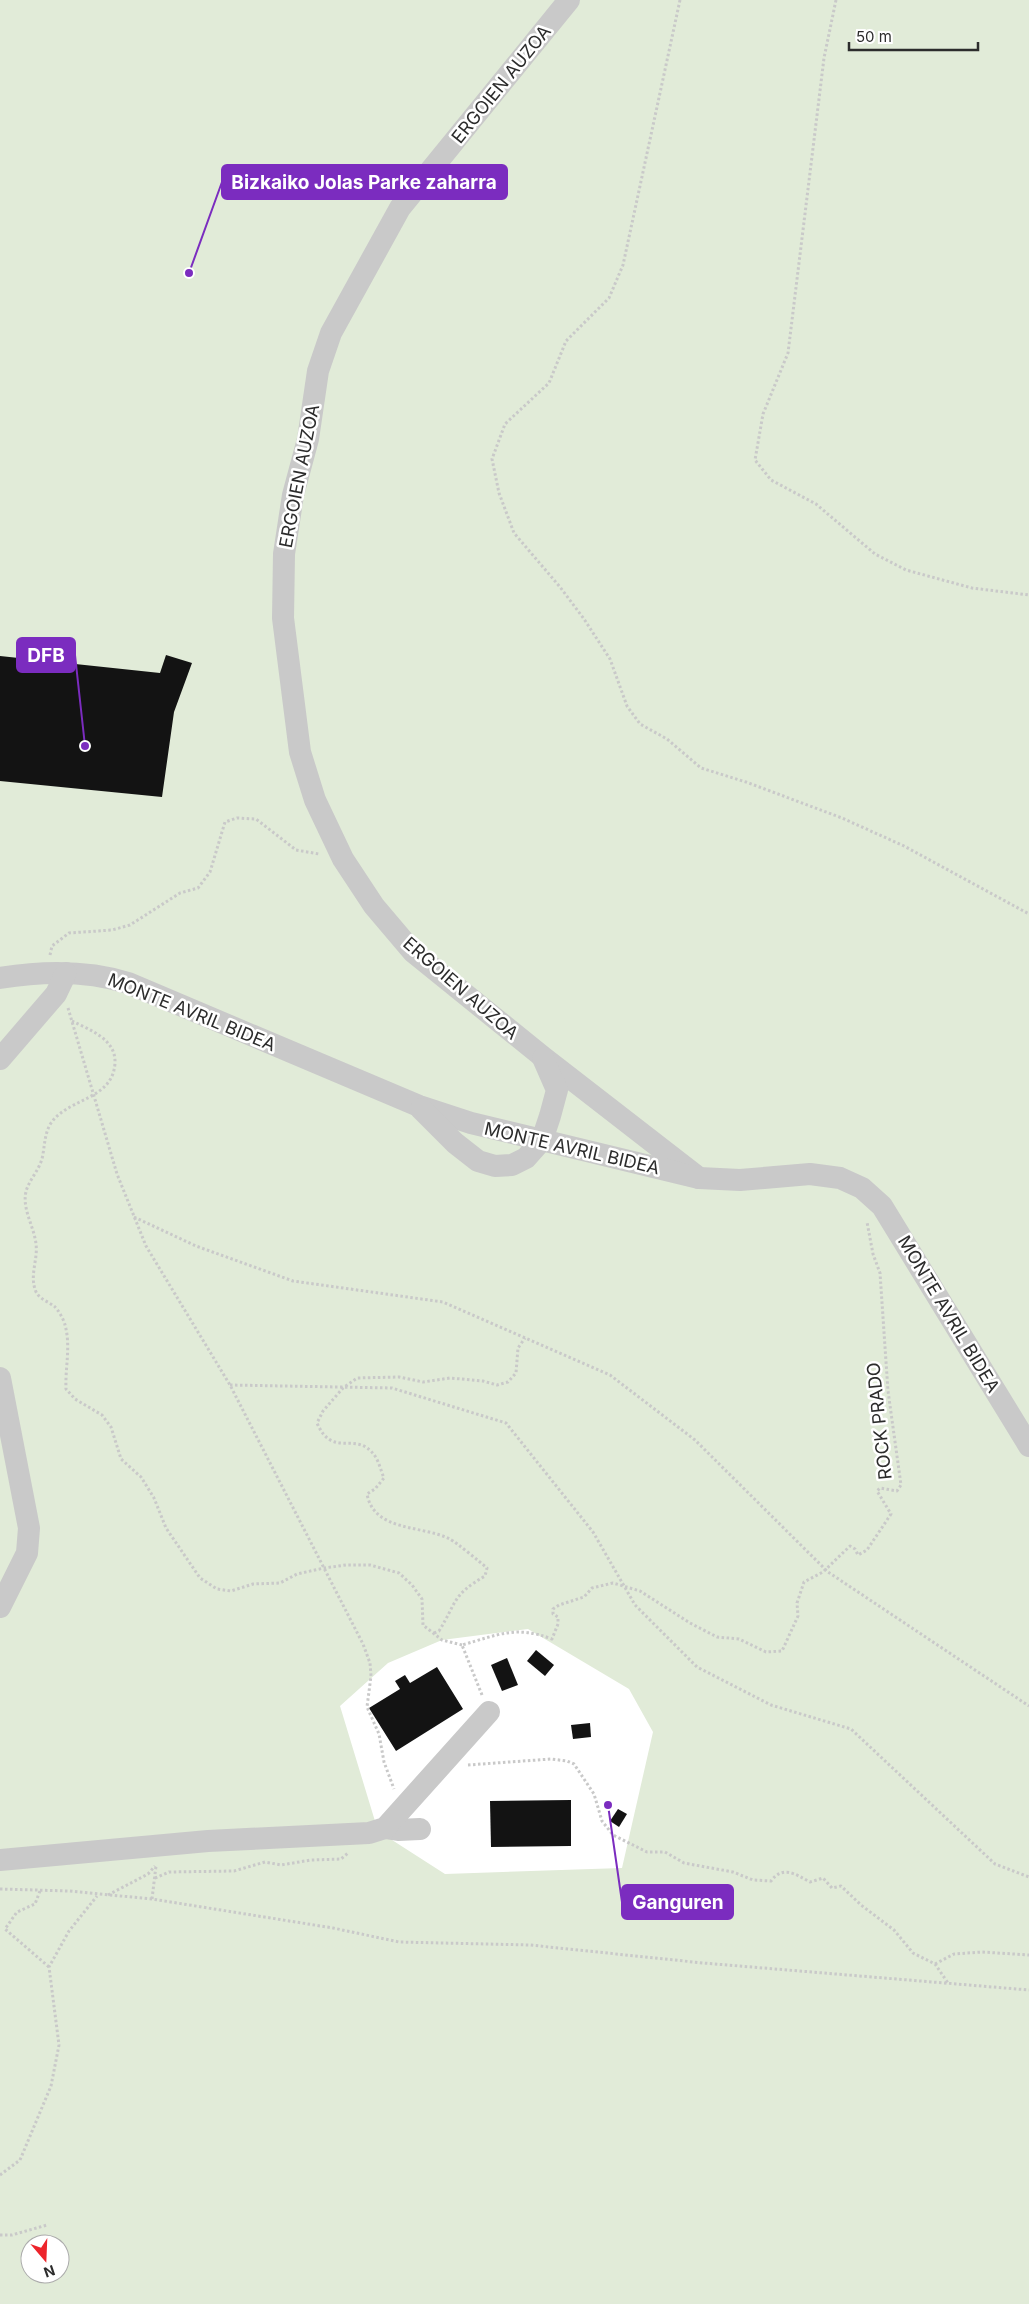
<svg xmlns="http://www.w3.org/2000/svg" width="1029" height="2304" font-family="Inter,sans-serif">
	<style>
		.green { fill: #e1ebd8; fill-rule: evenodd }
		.building { fill: #131313 }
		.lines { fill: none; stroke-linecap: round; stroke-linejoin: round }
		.path { stroke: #c9c9c9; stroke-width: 3; stroke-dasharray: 2.5 2.5; stroke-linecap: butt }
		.minor { stroke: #c9c9c9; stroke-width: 22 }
		.labels { text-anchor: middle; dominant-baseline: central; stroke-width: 5; stroke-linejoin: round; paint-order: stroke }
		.street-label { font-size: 18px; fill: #2c2c2c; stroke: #fff }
		.leader { fill: none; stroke: #7b2cbf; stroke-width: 2 }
		.callout-dot { fill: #7b2cbf; stroke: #fff; stroke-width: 2 }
		.callout { fill: #7b2cbf; stroke: #7b2cbf; stroke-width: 2 }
		.callout-label { font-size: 19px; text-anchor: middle; font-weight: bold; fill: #fff }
	</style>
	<rect width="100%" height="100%" fill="#fff"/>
	<!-- green -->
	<path class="green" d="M0,0H1029V2304H0ZM528,1629L629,1689L653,1732L622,1868L445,1874L378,1831L340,1706L388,1663L442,1640ZM30,2244H60V2274H30Z"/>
	<!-- building -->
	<g class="building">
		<path d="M166,655L192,663L174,712L162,797L0,781V656L160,673Z"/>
		<path d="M536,1650L554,1665L545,1676L527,1661Z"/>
		<path d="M507,1658L518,1685L502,1691L491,1665Z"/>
		<path d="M437,1667L463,1709L396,1751L369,1708L400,1689L395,1681L405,1675L410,1683Z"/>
		<path d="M590,1723L591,1737L573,1739L571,1725Z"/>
		<path d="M571,1800V1846L491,1847L490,1801Z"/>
		<path d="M618,1809L627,1814L619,1827L610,1821Z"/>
	</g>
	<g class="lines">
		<!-- path -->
		<g class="path">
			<path d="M680,0L623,265L609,298L566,341L549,383L505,424L492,459L499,493L514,533L560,587L584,619L610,659L627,706L640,724L667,739L701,768L746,782L842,818L904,846L1029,914"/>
			<path d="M836,0L824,58L788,353L763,414L755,460L771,480L816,504L875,554L906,570L972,588L1029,595"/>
			<path d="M50,955L52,946L69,933L112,930L130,925L180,893L198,888L210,872L225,822L237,818L256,819L296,850L319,854"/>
			<path d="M68,1008L117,1174L146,1246L230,1385L363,1644L370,1663L371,1676L367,1707L379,1734L384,1762L394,1789"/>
			<path d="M72,1021C90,1030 116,1039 115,1063C113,1100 68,1098 51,1123C44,1134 45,1146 42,1159C39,1169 32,1177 28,1186C19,1205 34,1225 36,1244C38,1259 30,1274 35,1289C37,1298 47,1301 54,1306C58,1309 64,1320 65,1325C71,1346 65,1368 66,1389L75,1399L102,1415L111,1427L121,1459L141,1477L154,1498L166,1528L200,1578L217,1589L231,1591L253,1584L280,1583L297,1574L324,1568L346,1565H370L399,1573L412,1585L422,1599L423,1625L442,1640L462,1645"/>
			<path d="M134,1217L196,1246L293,1281L443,1302L610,1375L695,1440L828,1572L1029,1706"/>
			<path d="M230,1385L392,1388L506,1423L593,1532L635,1605L697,1667L771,1705L851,1729L995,1864L1029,1877"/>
			<path d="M434,1633L439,1631C457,1602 452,1595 485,1576L487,1568C480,1562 457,1543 450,1539C422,1525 374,1532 367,1494L375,1489L384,1478C381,1471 379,1462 375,1456C356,1429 333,1460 317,1423L323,1411L343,1388L357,1378L399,1377L423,1382L450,1378L483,1381L497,1385L508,1382L516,1373L518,1348L525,1338"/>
			<path d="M482,1695L462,1645C498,1635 515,1625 552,1639L558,1624V1617L553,1614V1609L559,1605L584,1597L592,1588L613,1583L640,1591L690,1623L717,1637L739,1639L766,1652L782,1651L798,1616L797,1603L804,1582L823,1572L850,1546L855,1549L858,1555L867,1550L891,1514L877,1491L880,1488L897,1491L901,1485L888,1391L880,1273L873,1254L867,1222"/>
			<path d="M468,1765L551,1759L567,1761L574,1764L594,1794L602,1821L613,1835L647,1852H665L684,1863L733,1872L753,1880L771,1881C783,1865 795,1874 810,1882L823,1878L832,1888L841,1886L861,1905L894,1930L913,1953L935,1964L948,1983"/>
			<path d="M155,1878L169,1872L234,1871L265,1862L281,1865L311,1860L341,1859L348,1853"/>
			<path d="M0,1889L69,1891L152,1899L333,1928L399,1942L530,1945L703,1963L1029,1990"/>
			<path d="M40,1891L35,1904L17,1912L5,1929L49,1967"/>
			<path d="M108,1895L148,1874L155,1866"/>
			<path d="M152,1899L156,1866"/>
			<path d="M935,1964L954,1954L982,1952L1029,1955"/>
			<path d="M0,2175L20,2160L51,2086L59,2045L49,1967L69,1931L97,1896"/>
			<path d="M0,2235H12L47,2225"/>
		</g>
		<!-- minor -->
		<g class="minor">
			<path d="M569,0L400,208L331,333L318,371L308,439L293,495L284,554L283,618L300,752L315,800L343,859L374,906L413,952L543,1057L699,1178"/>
			<path d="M0,978C43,971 86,970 128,983L419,1106L471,1123L699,1178L740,1180L810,1174L840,1178L862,1188L882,1206L1029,1446"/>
			<path d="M0,1059L56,994L66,973"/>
			<path d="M421,1109L455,1143L478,1161L495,1166L512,1165L526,1158L542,1140L550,1116L557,1090L543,1058"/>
			<path d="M0,1378L29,1528L27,1553L0,1607"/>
			<path d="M385,1828L398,1830L420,1829"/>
			<path d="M0,1860L208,1841L369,1833L385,1828L489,1712"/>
		</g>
	</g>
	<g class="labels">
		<!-- street labels -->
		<g class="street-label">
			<text transform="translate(501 84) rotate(-51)">ERGOIEN AUZOA</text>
			<text transform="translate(299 476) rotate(-79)">ERGOIEN AUZOA</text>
			<text transform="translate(461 988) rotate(41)">ERGOIEN AUZOA</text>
			<text transform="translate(192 1012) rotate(22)">MONTE AVRIL BIDEA</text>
			<text transform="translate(572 1148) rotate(13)">MONTE AVRIL BIDEA</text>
			<text transform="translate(949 1314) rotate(59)">MONTE AVRIL BIDEA</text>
			<text transform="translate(879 1421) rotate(-96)">ROCK PRADO</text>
		</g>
	</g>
	<!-- callouts -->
	<path class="leader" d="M189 273L222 182M85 746L75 655M608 1805L622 1902"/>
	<g class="callout-dot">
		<circle cx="189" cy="273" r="5"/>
		<circle cx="85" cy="746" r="5"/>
		<circle cx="608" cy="1805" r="5"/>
	</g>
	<g class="callout">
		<rect x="222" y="165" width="285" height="34" rx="5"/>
		<rect x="17" y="638" width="58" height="34" rx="5"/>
		<rect x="622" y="1885" width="111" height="34" rx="5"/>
	</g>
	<g class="callout-label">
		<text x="364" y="189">Bizkaiko Jolas Parke zaharra</text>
		<text x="46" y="662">DFB</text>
		<text x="678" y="1909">Ganguren</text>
	</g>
	<!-- north arrow -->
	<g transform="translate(45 2259) rotate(161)"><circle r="24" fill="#ffffff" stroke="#ababab"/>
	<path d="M0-4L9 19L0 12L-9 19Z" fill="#ed242b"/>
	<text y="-8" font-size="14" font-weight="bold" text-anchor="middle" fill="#2c2c2c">N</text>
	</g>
	<!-- scale -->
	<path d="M849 42v8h129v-8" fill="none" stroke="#2c2c2c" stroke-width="2.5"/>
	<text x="856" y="42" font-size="15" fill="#2c2c2c" stroke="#ffffff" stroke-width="4" paint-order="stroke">50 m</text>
</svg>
